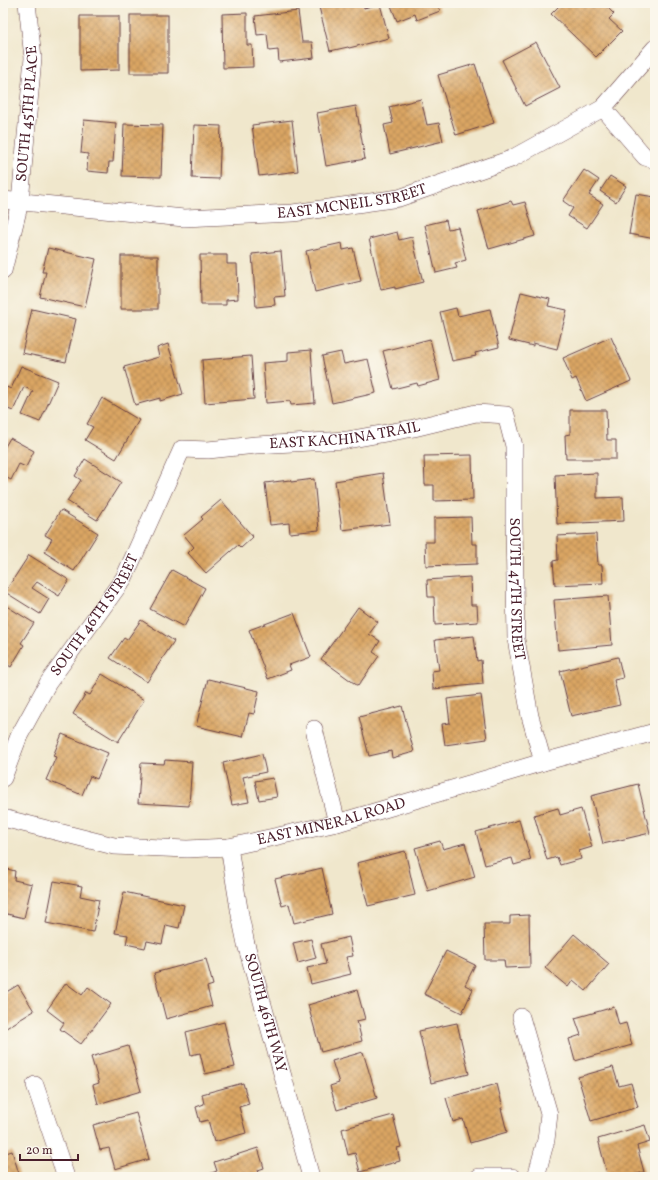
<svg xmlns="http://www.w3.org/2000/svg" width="658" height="1180" font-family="Vollkorn,serif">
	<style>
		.building { fill: url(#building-cross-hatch) }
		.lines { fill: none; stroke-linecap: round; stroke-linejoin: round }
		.minor-casing { stroke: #633d43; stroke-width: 18 }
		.minor { stroke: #fff; stroke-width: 17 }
		.labels { text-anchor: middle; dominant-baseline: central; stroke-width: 3.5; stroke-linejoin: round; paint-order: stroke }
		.street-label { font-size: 15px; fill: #4a1f2b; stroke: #fbf7ec }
	</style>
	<defs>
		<pattern id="building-cross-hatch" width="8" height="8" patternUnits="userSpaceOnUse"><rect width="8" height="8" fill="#daa664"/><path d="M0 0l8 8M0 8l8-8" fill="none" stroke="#b38753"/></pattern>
	</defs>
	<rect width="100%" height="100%" fill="#fbf7ec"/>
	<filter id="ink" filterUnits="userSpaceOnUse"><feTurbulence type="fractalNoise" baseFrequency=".025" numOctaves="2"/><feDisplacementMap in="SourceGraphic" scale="8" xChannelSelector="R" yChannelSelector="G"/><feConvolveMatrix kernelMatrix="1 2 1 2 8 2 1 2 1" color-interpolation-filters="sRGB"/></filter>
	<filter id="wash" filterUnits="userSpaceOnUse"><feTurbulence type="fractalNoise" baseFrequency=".012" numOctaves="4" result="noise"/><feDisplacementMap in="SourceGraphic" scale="16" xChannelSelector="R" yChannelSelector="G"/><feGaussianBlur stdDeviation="0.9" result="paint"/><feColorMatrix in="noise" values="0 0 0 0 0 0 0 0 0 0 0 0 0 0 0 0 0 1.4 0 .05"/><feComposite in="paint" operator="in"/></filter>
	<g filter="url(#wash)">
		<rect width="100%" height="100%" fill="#f0e7cc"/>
		<g id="blocks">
			<!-- building -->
			<g class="building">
				<path d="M318,3H363L364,8L380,4L389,38L349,48L348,47L330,51Z"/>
				<path d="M390,3H437L440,11L417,20L415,14L397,21Z"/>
				<path d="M562,3H592L595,6L598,3H603L614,14L609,19L622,31L596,57L551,14Z"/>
				<path d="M298,11L302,42H312L314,58L279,62L278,50L269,51L267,34L257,35L255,16Z"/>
				<path d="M247,13V45H252L253,67L223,68L222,14Z"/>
				<rect x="130" y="15" width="38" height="58"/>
				<path d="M80,16H119V70L80,71Z"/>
				<path d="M536,42L560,88L525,106L502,60Z"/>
				<path d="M475,64L494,123L456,135L438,75Z"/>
				<path d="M421,99L427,125L439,123L443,141L390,154L384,125L393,123L389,107Z"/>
				<path d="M356,106L365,159L326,166L317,113Z"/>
				<path d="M84,120L116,123L113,162H109L108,173L87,171L88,154L81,153Z"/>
				<path d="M292,120L298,171L259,176L252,125Z"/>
				<path d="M124,124L163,125L161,177L122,176Z"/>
				<path d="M194,125L221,126L219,179L192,178Z"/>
				<path d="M584,170L599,180L589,195L603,204L587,228L568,216L573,208L563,201Z"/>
				<path d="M610,176L626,186L616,202L600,191Z"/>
				<path d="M636,194L655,197V239L629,234Z"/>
				<path d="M511,201L513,205L525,202L535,236L489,249L478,211Z"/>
				<path d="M446,220L448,229L458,227L466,260L455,263L457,268L436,273L425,225Z"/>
				<path d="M397,232L399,240L412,237L423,282L395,289V287L381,290L369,239Z"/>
				<path d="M342,243L343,250L353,248L361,281L315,292L306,251Z"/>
				<path d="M48,248L96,259L85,307L40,297L46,272H42Z"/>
				<path d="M281,251L285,296L274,297L275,305L256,307L252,254Z"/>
				<path d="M200,255H227V264H237L238,299L226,300V305H201Z"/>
				<rect x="121" y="256" width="37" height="53"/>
				<path d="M521,292L550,299L548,306L567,310L557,349L533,343V346L509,340Z"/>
				<path d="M456,308L458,316L490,309L499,347L475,353L476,356L452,361L440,312Z"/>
				<path d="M32,309L76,319L66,362L22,353Z"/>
				<path d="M611,337L631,381L586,401L576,378L572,380L563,358Z"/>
				<path d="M430,339L440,380L418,386L417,383L393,389L383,351Z"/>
				<path d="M168,344L183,394L160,401V398L135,405L124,367L159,357L157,348Z"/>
				<path d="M311,350L315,403L291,405L290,401L266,403L263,363L288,361V352Z"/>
				<path d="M341,352L344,364L368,359L376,393L332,403L322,356Z"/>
				<path d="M251,356L254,399L205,403L202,360Z"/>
				<path d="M21,366L58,381L40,422L22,415L33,391L24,387L13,411L3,407L4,386L11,389Z"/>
				<path d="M102,398L139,420L116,459L85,440L93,427L87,424Z"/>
				<path d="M570,410H606L607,440H616V459H566L565,435L570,434Z"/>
				<path d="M10,438L34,451L26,467L19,464L11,480L3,476V450Z"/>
				<path d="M472,455L473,500L434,501V485H425L424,456Z"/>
				<path d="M85,459L121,482L97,520L67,501L81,480L75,476Z"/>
				<path d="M383,473L390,524L342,530L335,481Z"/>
				<path d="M597,473V498L623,497L624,521L557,524L555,475Z"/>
				<path d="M314,479L319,530L290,533L289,523L270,525L265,483L290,480L291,482Z"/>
				<path d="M221,500L253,537L241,548L238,545L206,573L188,553L194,547L184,535L203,519L201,517Z"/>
				<path d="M61,510L98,533L74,571L44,552L52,539L45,535Z"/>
				<path d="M471,517L472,544H477V564L426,566L425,542H434V518Z"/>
				<path d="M596,534L598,565H602L603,583L555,585L553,561L558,560L557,536Z"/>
				<path d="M29,555L69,580L59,596L37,582L32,588L49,599L40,614L5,592Z"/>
				<path d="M172,570L205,588L184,627L150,609Z"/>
				<path d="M470,577L471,605H477L478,622L435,625L434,597H428L427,580Z"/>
				<path d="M608,596L612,645L558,650L554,600Z"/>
				<path d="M3,604L34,623L21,643L24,645L11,667L3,662Z"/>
				<path d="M358,607L378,622L369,634L380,641L373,652L379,656L358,686L321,659Z"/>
				<path d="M294,613L311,657L289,665L291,670L268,679L249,630Z"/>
				<path d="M141,620L174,641L147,682L110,658L124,638L127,640Z"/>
				<path d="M474,636L477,661L481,660L483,684L433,689L432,671L439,670L435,640Z"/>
				<path d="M618,657L623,678L614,680L620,705L571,716L560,671Z"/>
				<path d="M102,674L144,700L118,742L73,714L86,693L90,695Z"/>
				<path d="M208,679L259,691L254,714L249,713L243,737L196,726Z"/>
				<path d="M481,695L487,739L445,745L442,724L450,723L447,699Z"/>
				<path d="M402,706L414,752L392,758L391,751L369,756L359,717Z"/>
				<path d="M62,734L108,753L97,779L90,776L82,795L46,780L56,757L53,756Z"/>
				<path d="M262,754L266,772L243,777L249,802L232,805L223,763Z"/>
				<path d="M165,760L192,762L189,806L138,803L141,763L164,764Z"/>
				<path d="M273,778L277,797L259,800L255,781Z"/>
				<path d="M638,784L650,833L603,844L591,796Z"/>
				<path d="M558,808L560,815L581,809L592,847L579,851L581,859L560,865L557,857L547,860L534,815Z"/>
				<path d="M519,820L531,860L514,865L512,858L485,865L476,832Z"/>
				<path d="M440,841L443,849L465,843L475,877L428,891L415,848Z"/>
				<path d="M405,851L415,895L368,906L357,863Z"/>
				<path d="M3,868L15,871L14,880L32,884L24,918L3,913Z"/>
				<path d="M322,868L332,914L294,923L289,904L282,906L275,879Z"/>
				<path d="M54,881L82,886L80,896L99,900L93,932L46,923Z"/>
				<path d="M124,892L184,905L179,928L166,925L162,944L147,941L145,948L126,944L128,935L115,933Z"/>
				<path d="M529,915L530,967L505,968L504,960H485L484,924H510V916Z"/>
				<path d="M574,934L609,964L586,991L573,980L568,987L545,968Z"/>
				<path d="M349,937L353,956L346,957L351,974L311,984L307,968L326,964L321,944Z"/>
				<path d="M311,939L316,958L298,963L293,943Z"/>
				<path d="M446,951L475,965L465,985L473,989L462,1013L424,994Z"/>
				<path d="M206,959L213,985L207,987L212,1006L166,1019L154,973Z"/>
				<path d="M66,983L82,995L88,987L111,1004L81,1044L60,1029L64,1023L47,1010Z"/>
				<path d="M18,985L34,1011L3,1030V994Z"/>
				<path d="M357,990L365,1019L357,1021L362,1041L321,1052L308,1005Z"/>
				<path d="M614,1007L619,1025L626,1023L632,1045L575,1061L569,1039L581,1035L575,1018Z"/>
				<path d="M224,1022L235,1067L205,1074L200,1053L191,1055L186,1032Z"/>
				<path d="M457,1023L469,1074L431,1083L419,1031Z"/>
				<path d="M128,1046L141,1091L98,1104L93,1085L99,1083L91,1057Z"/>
				<path d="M363,1052L377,1098L337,1110L330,1086L339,1083L332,1061Z"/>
				<path d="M613,1067L619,1086L631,1083L638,1107L591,1121L578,1077Z"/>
				<path d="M243,1083L249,1104L239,1107L246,1133L214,1142L208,1120L200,1122L196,1107L204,1104L202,1094Z"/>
				<path d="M497,1084L503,1108H501L507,1132L470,1143L463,1119L453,1122L446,1098Z"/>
				<path d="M136,1113L149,1159L115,1169L109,1148L100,1150L93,1125Z"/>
				<path d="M393,1115L401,1147L397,1148L400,1161L360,1172L355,1153L348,1155L342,1129Z"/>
				<path d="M645,1125L650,1142L637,1146L644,1172L626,1177H608L598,1139Z"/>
				<path d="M258,1148L264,1168L258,1170L260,1177H210L209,1174L217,1171L214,1162Z"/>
				<path d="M12,1151L20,1177H3V1154Z"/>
			</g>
		</g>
	</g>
	<g filter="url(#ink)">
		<use href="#blocks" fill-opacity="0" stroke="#633d43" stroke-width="1"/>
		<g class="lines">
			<!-- minor casing -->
			<g class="minor-casing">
				<g id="minor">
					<path d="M603,108L645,157L655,160"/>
					<path id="s1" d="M3,200L184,218L293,213L399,198L511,159L603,108L655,48"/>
					<path id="s2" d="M3,271L20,202L33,58L27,3"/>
					<path d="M314,729L337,823"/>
					<path id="s3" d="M3,778L19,736L48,683L124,578L182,449L208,450L256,445L347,440L414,428L476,413L506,415L514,446V525L516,639L530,716L543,762"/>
					<path id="s4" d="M3,818L114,846L187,849L229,847L337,823L543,762L655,732"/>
					<path id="s5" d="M229,847L240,915L246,944L311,1177"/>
					<path d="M521,1017L549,1114L546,1140L536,1177"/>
					<path d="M35,1085L66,1177"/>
					<path d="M479,1177H512"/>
				</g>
			</g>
			<!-- minor -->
			<use href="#minor" class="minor"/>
		</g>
	</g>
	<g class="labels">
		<!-- street labels -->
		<g class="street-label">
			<text stroke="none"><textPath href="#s2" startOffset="160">SOUTH 45TH PLACE</textPath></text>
			<text stroke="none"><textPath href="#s1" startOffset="351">EAST MCNEIL STREET</textPath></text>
			<text stroke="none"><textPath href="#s3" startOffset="540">EAST KACHINA TRAIL</textPath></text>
			<text stroke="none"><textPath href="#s3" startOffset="879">SOUTH 47TH STREET</textPath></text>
			<text stroke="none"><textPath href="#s3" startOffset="188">SOUTH 46TH STREET</textPath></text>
			<text stroke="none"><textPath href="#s4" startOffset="335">EAST MINERAL ROAD</textPath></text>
			<text stroke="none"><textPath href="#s5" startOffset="170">SOUTH 46TH WAY</textPath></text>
		</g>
	</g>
	<!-- margin -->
	<rect width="658" height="1180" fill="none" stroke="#fbf7ec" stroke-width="16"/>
	<!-- scale -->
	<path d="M20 1154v6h58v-6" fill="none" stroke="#4a1f2b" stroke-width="2"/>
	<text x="26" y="1154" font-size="12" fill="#4a1f2b" stroke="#fbf7ec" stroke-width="3" paint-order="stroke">20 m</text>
</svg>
